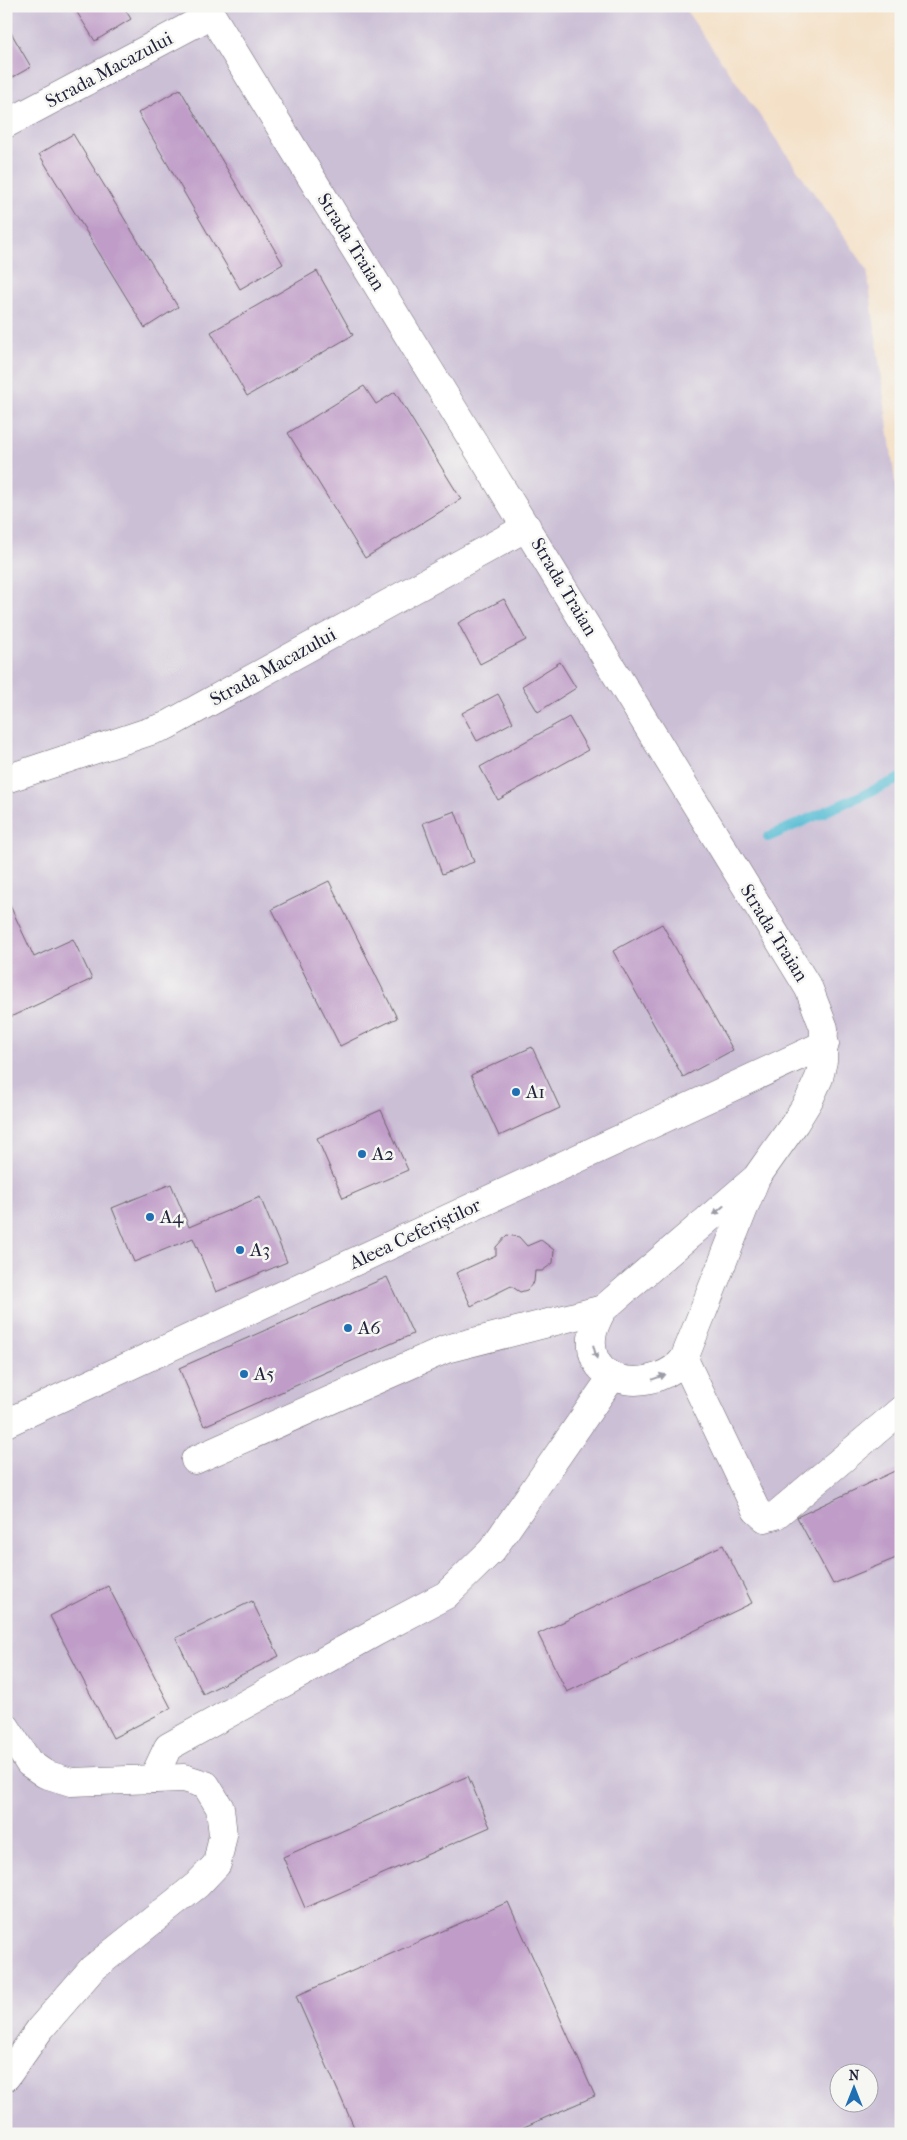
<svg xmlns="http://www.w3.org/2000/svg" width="907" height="2140" font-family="'IM FELL French Canon',serif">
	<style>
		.industrial { fill: #cbbfd5; fill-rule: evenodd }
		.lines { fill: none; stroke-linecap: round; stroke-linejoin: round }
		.stream { stroke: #55bcd3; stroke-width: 10 }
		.building { fill: #c09dc8 }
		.minor-casing { stroke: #6c646c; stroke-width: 29 }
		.minor { stroke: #fff; stroke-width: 28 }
		.oneway { fill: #9c9ca7 }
		.poi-dot { fill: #1f6fb2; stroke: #f6f6f2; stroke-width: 2 }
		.labels { text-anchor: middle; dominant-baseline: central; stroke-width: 5; stroke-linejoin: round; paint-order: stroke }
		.street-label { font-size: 19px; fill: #22223b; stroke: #f6f6f2 }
		.poi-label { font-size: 19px; fill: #22223b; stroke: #f6f6f2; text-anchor: start }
	</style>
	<rect width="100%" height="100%" fill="#f6f6f2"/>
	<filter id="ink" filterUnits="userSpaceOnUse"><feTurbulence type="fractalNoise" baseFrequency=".02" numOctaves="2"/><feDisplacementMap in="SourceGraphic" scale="10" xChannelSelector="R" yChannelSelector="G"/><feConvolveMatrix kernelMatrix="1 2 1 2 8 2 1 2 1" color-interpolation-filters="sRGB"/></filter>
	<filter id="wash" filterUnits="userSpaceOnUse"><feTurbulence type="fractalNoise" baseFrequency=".0096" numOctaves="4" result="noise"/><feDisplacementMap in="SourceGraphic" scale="20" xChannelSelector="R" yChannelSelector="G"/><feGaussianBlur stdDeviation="1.12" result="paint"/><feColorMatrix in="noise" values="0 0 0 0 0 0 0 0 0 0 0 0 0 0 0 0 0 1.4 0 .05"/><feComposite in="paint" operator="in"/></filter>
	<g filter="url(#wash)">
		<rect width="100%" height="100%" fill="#f4e0c6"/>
		<!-- industrial -->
		<path class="industrial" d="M6,6H683L867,269L901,526V2134H6ZM840,2072H870V2102H840Z"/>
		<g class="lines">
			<!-- stream -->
			<path class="stream" d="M768,837L901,778"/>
		</g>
		<g id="blocks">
			<!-- building -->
			<g class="building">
				<path d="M73,6H123L131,19L95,41Z"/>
				<path d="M6,24L31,67L6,81Z"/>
				<path d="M180,89L283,264L240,289L138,113Z"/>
				<path d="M73,134L178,307L145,328L39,154Z"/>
				<path d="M317,271L353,335L247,396L211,332Z"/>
				<path d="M364,386L376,404L395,392L461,499L365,558L288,433Z"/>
				<path d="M504,599L526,640L480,664L458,623Z"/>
				<path d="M560,662L576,688L538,712L522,686Z"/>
				<path d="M498,694L513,722L477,741L462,713Z"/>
				<path d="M569,717L588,750L498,800L480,767Z"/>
				<path d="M455,811L474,862L442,874L423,823Z"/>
				<path d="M329,881L397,1018L340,1046L272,909Z"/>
				<path d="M6,897L34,957L73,939L92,979L6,1019Z"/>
				<path d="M662,924L733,1050L683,1077L613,951Z"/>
				<path d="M532,1047L560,1108L499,1136L471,1075Z"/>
				<path d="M381,1110L408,1170L343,1198L317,1138Z"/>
				<path d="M171,1184L189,1227L260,1197L287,1262L216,1292L193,1238L134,1262L112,1208Z"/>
				<path d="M507,1235L519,1237L527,1246L541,1240L554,1250L553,1263L542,1271H535L534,1282L527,1290L520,1292L511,1286L471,1306L456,1273L496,1255V1247Z"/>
				<path d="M387,1277L413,1334L204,1426L179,1368Z"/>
				<path d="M901,1468V1556L833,1584L797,1517Z"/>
				<path d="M723,1545L752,1603L567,1692L538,1634Z"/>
				<path d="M108,1586L171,1708L113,1738L50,1616Z"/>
				<path d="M252,1601L279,1656L203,1694L176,1638Z"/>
				<path d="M468,1776L490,1827L305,1908L283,1857Z"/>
				<path d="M508,1902L595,2096L508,2134H357L296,1996Z"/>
			</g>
		</g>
	</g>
	<g filter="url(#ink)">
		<use href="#blocks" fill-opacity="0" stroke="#6c646c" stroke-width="1"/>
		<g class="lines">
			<!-- minor casing -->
			<g class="minor-casing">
				<g id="minor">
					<path d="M206,6L809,989L824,1028L823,1061L819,1078L809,1100L795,1123L756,1178L603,1309C598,1318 593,1328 592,1338C588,1391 659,1391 684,1359L756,1178"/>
					<path d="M6,124L211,15"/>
					<path d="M6,779L166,726L527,527"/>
					<path d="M684,1359L756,1510L765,1518L776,1515L901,1410"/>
					<path d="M6,1423L825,1044"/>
					<path d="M195,1460L446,1349L603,1309"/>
					<path d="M6,1727L29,1763L45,1774L71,1782L184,1778L206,1785L220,1808L223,1835L217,1864L197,1885L92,1969L40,2029L6,2077"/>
					<path d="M153,1779L168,1747L374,1633L446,1595L492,1550L612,1377"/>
				</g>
			</g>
			<!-- minor -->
			<use href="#minor" class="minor"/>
		</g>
		<!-- one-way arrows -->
		<defs><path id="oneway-solid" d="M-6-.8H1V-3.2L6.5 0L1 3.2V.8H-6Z" transform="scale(1.25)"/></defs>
		<g class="oneway">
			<use href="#oneway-solid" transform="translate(719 1210) rotate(139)"/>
			<use href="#oneway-solid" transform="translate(595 1352) rotate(75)"/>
			<use href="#oneway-solid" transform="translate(659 1377) rotate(-20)"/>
		</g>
	</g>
	<!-- markers -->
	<g class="poi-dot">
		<circle cx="516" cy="1092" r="5"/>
		<circle cx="362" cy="1154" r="5"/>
		<circle cx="150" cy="1217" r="5"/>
		<circle cx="240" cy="1250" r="5"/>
		<circle cx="348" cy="1328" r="5"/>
		<circle cx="244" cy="1374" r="5"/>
	</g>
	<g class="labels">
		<!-- street labels -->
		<g class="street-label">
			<text transform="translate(109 70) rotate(-28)">Strada Macazului</text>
			<text transform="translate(351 242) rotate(58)">Strada Traian</text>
			<text transform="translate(564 587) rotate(59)">Strada Traian</text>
			<text transform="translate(273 667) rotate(-29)">Strada Macazului</text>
			<text transform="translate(774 933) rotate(58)">Strada Traian</text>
			<text transform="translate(415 1234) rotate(-25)">Aleea Ceferiștilor</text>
		</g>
		<!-- poi labels -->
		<g class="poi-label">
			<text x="526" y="1092">A1</text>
			<text x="372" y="1154">A2</text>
			<text x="160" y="1217">A4</text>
			<text x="250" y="1250">A3</text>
			<text x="358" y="1328">A6</text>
			<text x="254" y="1374">A5</text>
		</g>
	</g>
	<!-- margin -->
	<rect width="907" height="2140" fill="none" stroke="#f6f6f2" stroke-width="25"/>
	<!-- north arrow -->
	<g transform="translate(854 2088)"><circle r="24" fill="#f6f6f2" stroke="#a1a1a9"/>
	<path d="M0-4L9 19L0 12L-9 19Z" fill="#1f6fb2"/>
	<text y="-8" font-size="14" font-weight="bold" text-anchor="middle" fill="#22223b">N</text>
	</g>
</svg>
